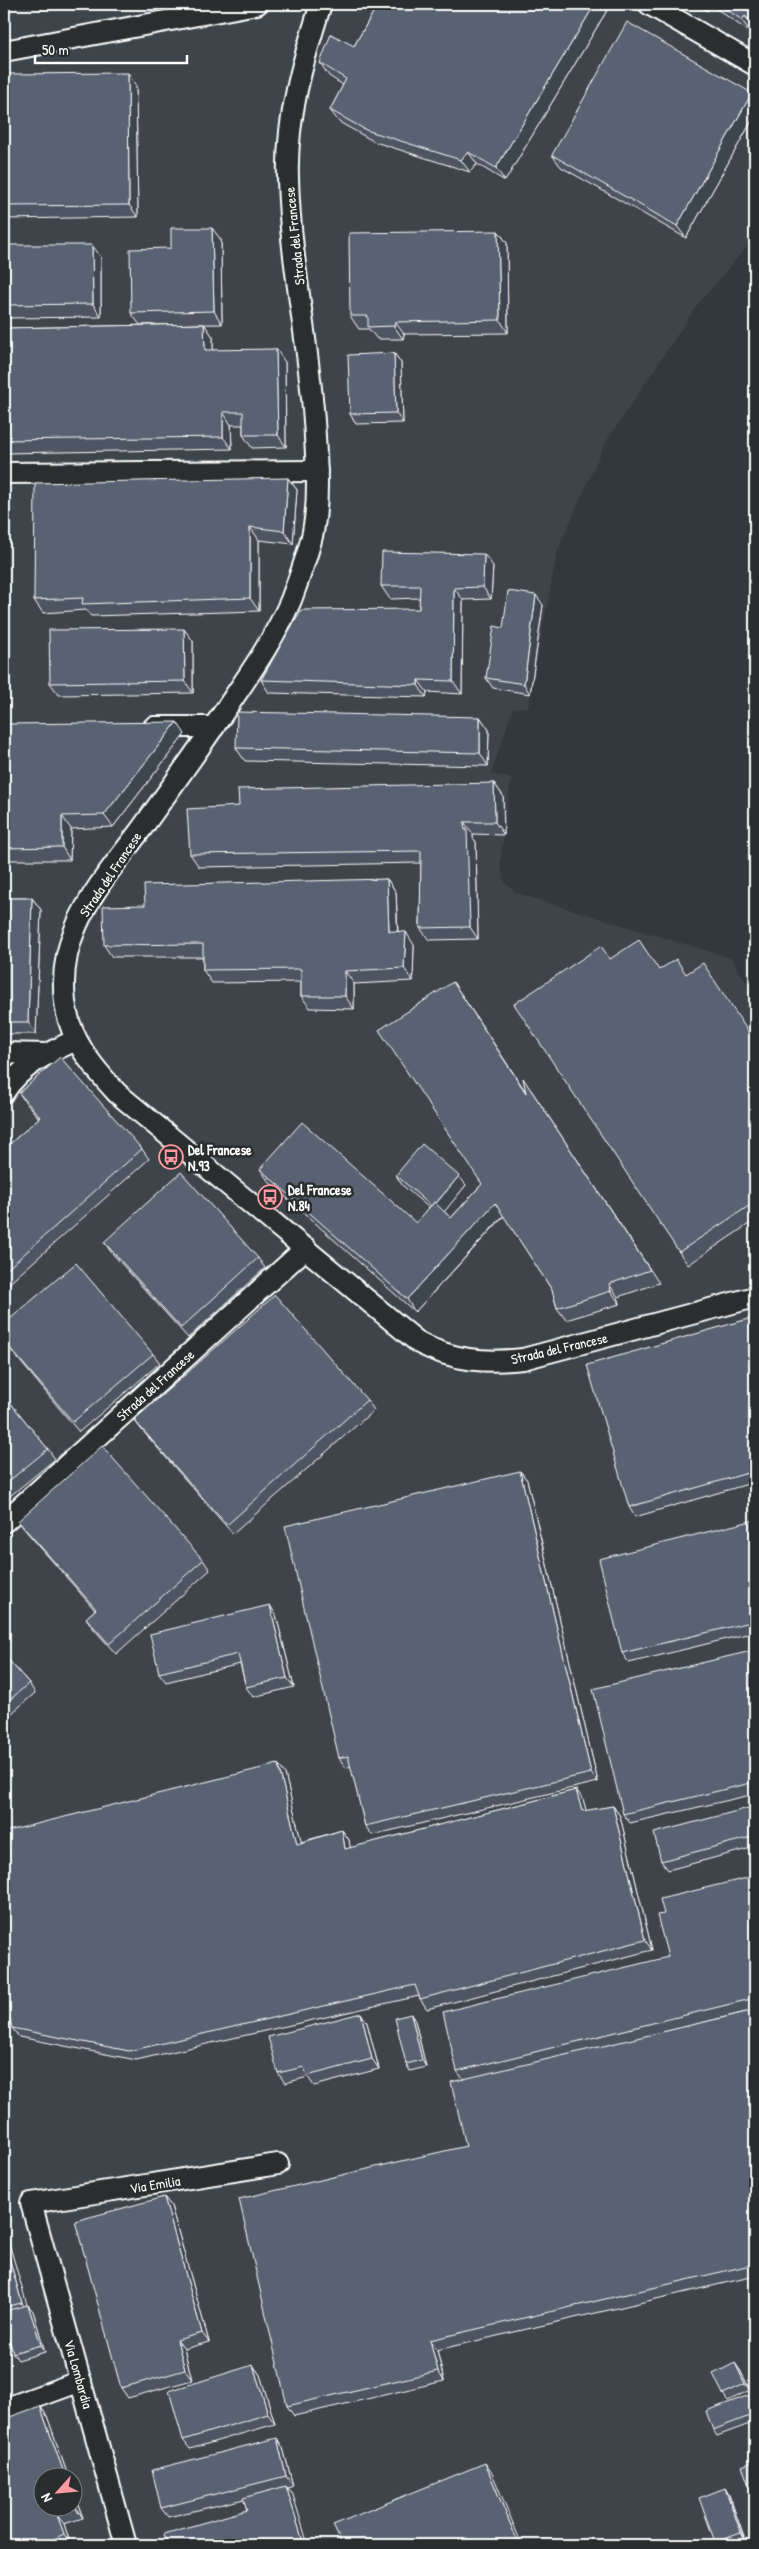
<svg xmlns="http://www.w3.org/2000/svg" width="759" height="2549" font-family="'Patrick Hand',sans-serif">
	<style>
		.built { fill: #3e454c; fill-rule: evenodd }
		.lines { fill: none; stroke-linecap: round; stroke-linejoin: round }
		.minor-casing { stroke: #fff; stroke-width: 24 }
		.minor { stroke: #2a2d2e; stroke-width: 20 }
		.wall { fill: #4d5463; stroke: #fff }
		.shaded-wall { fill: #3e4550; stroke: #fff }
		.building { fill: #596273; stroke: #fff }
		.labels { text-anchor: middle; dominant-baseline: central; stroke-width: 5; stroke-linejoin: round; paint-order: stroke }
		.street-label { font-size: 14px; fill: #fff; stroke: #2a2d2e }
		.poi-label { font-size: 14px; font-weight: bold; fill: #fff; stroke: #2a2d2e; text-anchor: start }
	</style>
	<rect width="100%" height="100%" fill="#33383c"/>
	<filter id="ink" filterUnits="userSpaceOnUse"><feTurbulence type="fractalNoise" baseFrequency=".02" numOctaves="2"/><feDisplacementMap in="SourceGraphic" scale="10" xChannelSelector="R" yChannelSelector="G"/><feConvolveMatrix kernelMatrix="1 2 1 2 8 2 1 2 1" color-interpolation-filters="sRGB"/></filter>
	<g filter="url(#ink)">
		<!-- built -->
		<path class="built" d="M4,4H755V237L697,305L604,445L557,552L528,707L513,708L491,774L511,778L500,864L504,882L516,893L731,958L755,996V2545H4ZM42,2476H72V2506H42Z"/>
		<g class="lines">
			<!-- minor casing -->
			<g class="minor-casing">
				<g id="minor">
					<path d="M321,4C303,60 286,118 288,178C290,265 311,350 315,437C317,469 319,501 313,532C308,555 299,578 291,600C276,635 255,666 234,697C204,742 173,785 142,828C119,859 91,891 76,927C66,950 62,977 65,1002C69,1039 93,1067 117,1093L419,1343C454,1361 485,1363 523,1359L755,1297"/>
					<path d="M649,4L755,65"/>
					<path d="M4,51L257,4"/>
					<path d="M4,473L317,471"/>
					<path d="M154,727H214"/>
					<path d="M4,1053L47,1054"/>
					<path d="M4,1092C21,1066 49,1052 76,1040"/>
					<path d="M4,1522L306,1248"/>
					<path d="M4,2409L81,2381"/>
					<path d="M126,2545L31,2203L278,2164"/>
				</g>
			</g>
			<!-- minor -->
			<use href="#minor" class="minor"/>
		</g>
		<!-- wall -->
		<g class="wall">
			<path d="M378,4H607L609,7L505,181L477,164L470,172L375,142L339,122L330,110L343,85L329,76L320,63L354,46Z"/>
			<path d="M696,4H755V30L753,29L751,33L711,5L707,11Z"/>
			<path d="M136,86L138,217L4,219V104Z"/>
			<path d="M752,93L755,98V115L686,238L561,167L552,155Z"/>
			<path d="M498,231L507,243L508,333L404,334L403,339H377L369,329H359L350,316Z"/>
			<path d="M221,240L222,324L140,325L131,313L171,248Z"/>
			<path d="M4,245L101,257V317L4,318Z"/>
			<path d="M204,324L213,337V350L285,362L286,447L252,448L243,435V425H231L232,449L4,453V328Z"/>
			<path d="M394,353L401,363L403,423L356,424L350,414Z"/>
			<path d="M288,478L297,490L293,544L259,540V611L91,616L86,610L43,613L34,600Z"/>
			<path d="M493,566L491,599L463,600L462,694L427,692L426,697L269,693L261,680L419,609L420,598L390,599L381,586Z"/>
			<path d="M543,605L530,694L493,688L486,678Z"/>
			<path d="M193,641V693L59,695L50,683Z"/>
			<path d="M480,717L489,730L488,766L245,761L236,748Z"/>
			<path d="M4,724L185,734L113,827L71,829L70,860H4Z"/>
			<path d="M494,783L503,796L504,835L473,834V838L476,842L478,939L429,940L420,928L421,863L199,867L190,854Z"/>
			<path d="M387,879L396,892L398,931L414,945L413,981L354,984V1009L310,1008L301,996V982L212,983L203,970V957H112L104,945L145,905Z"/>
			<path d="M4,898H32L41,910L36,1034H4Z"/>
			<path d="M610,959L659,970L686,974L755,1042V1220L688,1265L679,1252Z"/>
			<path d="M453,982L526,1092L531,1090L659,1283L618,1297L620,1304L566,1320L557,1308L552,1290L504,1216L415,1312L269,1182L260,1169L416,1223L429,1208L402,1185L396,1175L466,1185L444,1211L451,1218L482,1184Z"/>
			<path d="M19,1093L142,1149L149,1159L4,1288V1149L39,1118L26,1103Z"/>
			<path d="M104,1242L258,1258L265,1268L188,1338L111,1252Z"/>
			<path d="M755,1317V1482L635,1517L629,1507Z"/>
			<path d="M4,1324L153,1354L160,1363L79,1432L4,1342Z"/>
			<path d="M4,1395L48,1449L55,1459L4,1501Z"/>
			<path d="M367,1400L374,1410L233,1534L141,1429L134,1420Z"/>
			<path d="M520,1471L527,1480L598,1782L372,1835L365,1826L351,1766L346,1768L339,1758Z"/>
			<path d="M755,1520V1632L629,1663L622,1653Z"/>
			<path d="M18,1521L203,1560L210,1570L116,1654L93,1628L86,1618L95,1610L25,1530Z"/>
			<path d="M276,1615L294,1687L253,1697L246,1687L240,1664L166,1682L159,1673Z"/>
			<path d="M755,1650V1794L630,1823L623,1814Z"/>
			<path d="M4,1655L29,1683L35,1693L4,1720Z"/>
			<path d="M285,1774L301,1842L342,1830L349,1840L350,1848L576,1790L583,1799L586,1811L613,1806L620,1816L652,1950L427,2009L420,1999L419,1996L136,2060L19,2037L12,2028Z"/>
			<path d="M752,1807L755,1811V1847L668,1870L661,1861Z"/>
			<path d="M755,1876V2010L664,2032L755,2010V2276L437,2350L444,2381L294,2416L287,2406L466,2146L463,2079L457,2071L668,1957L664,1914Z"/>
			<path d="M361,2013L367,2023L379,2069L314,2086L308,2077L285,2083L278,2073Z"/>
			<path d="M415,2021L426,2067L410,2071L406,2064Z"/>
			<path d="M164,2197L171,2206L209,2342L184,2349L192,2380L128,2398L121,2388Z"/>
			<path d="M4,2226L26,2305L33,2311L45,2352L18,2360L13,2353L9,2339L4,2340Z"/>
			<path d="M253,2365L260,2375L275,2424L190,2449L183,2440Z"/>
			<path d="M740,2370L750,2390L728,2401L723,2394Z"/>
			<path d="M755,2393V2422L717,2436L713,2430Z"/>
			<path d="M40,2406L47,2416L68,2476H42L72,2488L83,2518L64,2524L70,2543L66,2545H4Z"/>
			<path d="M283,2448L293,2486L288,2488L293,2495L247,2510L244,2499L168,2517L161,2508Z"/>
			<path d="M755,2461V2489L753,2490L748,2483Z"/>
			<path d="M725,2488L729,2495L745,2540L730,2545H717L715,2542Z"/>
		</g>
		<!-- shaded-wall -->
		<g class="shaded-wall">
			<path d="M595,4H607L609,7L505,181L496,168Z"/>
			<path d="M701,4H711V5L707,11Z"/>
			<path d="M745,16L753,29L751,33L742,20Z"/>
			<path d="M128,73L136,86L138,217L129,205Z"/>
			<path d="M752,93L755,98V115L686,238L677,226Z"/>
			<path d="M468,152L477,164L470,172L461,160Z"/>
			<path d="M212,228L221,240L222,324L214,311Z"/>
			<path d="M498,231L507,243L508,333L500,320Z"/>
			<path d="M92,245L101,257V317L93,304Z"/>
			<path d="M395,322L404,334L403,339L394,326Z"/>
			<path d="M204,324L213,337V363L205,350Z"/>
			<path d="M276,349L285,362L286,447L278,435Z"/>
			<path d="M394,353L401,363L403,423L396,413Z"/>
			<path d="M223,412L231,425L232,449L223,437Z"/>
			<path d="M288,478L297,490L293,544L284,531Z"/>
			<path d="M250,527L259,540V611L250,598Z"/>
			<path d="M484,554L493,566L491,599L483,587Z"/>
			<path d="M454,588L463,600L462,694L453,681Z"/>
			<path d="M536,595L543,605L530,694L524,684Z"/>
			<path d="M184,629L193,641V693L185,681Z"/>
			<path d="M418,680L427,692L426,697L418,685Z"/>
			<path d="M480,717L489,730L488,766L480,753Z"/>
			<path d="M177,722L185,734L113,827L104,815Z"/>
			<path d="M494,783L503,796L504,835L495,822Z"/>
			<path d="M62,816L71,829L70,860L62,847Z"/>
			<path d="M464,822L473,834V838L476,842L478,939L470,927Z"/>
			<path d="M387,879L396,892L398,943L389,931Z"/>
			<path d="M32,898L41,910L36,1034L28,1022Z"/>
			<path d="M406,932L414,945L413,981L404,968Z"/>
			<path d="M345,971L354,984V1009L345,996Z"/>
			<path d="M459,1176L466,1185L440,1217L433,1207Z"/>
			<path d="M495,1203L504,1215L415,1312L407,1299Z"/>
			<path d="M609,1284L618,1297L620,1304L611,1291Z"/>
			<path d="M520,1471L527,1480L598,1782L591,1773Z"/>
			<path d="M270,1605L276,1615L294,1687L287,1678Z"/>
			<path d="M278,1764L285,1774L304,1853L297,1844Z"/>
			<path d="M576,1790L583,1799L589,1821L582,1811Z"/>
			<path d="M613,1806L620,1816L652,1950L645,1940Z"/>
			<path d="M342,1830L349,1840L352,1859L345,1849Z"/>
			<path d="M361,2013L367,2023L379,2069L372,2059Z"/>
			<path d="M411,2014L415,2021L426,2067L422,2060Z"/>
			<path d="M164,2197L171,2206L209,2342L202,2333Z"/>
			<path d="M4,2226L29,2312L22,2303L4,2240Z"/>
			<path d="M28,2305L33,2311L45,2352L41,2345Z"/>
			<path d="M177,2340L184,2349L192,2380L185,2370Z"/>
			<path d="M430,2340L437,2350L444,2381L438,2371Z"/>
			<path d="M735,2363L740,2370L750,2390L745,2384Z"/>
			<path d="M253,2365L260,2375L275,2424L268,2414Z"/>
			<path d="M40,2406L47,2416L68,2476H65Z"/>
			<path d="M277,2438L283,2448L293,2486L286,2476Z"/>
			<path d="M485,2463L492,2473L522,2545H519Z"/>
			<path d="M286,2486L293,2495L308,2545H304Z"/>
			<path d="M72,2488L83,2518L76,2508L72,2498Z"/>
			<path d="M725,2488L729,2495L745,2540L741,2533Z"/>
			<path d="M57,2515L64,2524L70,2543L64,2534Z"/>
		</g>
		<!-- building -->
		<g class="building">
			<path d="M378,4H595L496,168L468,152L461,160L366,130L330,110L346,79L320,63L331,34L354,46Z"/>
			<path d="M719,4H755V24L745,16L742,20Z"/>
			<path d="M627,22L752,93L677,226L552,155Z"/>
			<path d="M128,73L129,205L4,206V104H8V74Z"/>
			<path d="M171,228H212L214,311L131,313L130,249L171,248Z"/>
			<path d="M498,231L500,320L395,322L394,326L368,327V316H350L349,233Z"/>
			<path d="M4,245H92L93,304L4,305Z"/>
			<path d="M204,324L205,350L276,349L278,435H243V412H223V437L4,440V328Z"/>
			<path d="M394,353L396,413L350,414L348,355Z"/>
			<path d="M288,478L284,531L250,527V598L82,604L83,598L34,600L35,483Z"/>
			<path d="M382,552L484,554L483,587L454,588L453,681L418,680V685L261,680L301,610L419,609L420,586H381Z"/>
			<path d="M508,591L536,595L524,684L486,678L494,626L503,628Z"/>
			<path d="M184,629L185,681L50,683L49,630Z"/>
			<path d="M237,712L480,717V753L236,748Z"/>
			<path d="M177,722L104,815L62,816V847L4,848V724Z"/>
			<path d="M494,783L495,822H464L465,830L467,829L470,927L420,928L421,851L190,854L187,809L239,806L238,789Z"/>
			<path d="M387,879L389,931L406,932L404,968L345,971V996H301V969L203,970V944L104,945L103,906L145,905L144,885Z"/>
			<path d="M4,898H32L28,1022H4Z"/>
			<path d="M639,940L659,970L676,959L686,974L703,963L755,1042V1202L679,1252L514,1004L601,946L610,959Z"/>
			<path d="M453,982L526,1093L523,1078L650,1270L609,1284L611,1291L557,1308L552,1290L495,1203L407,1299L260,1169L302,1122L416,1223L434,1202L451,1218L482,1184L379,1030Z"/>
			<path d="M60,1057L142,1149L4,1272V1149L40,1117L19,1093Z"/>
			<path d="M422,1144L459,1176L436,1203L434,1202L431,1206L396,1175Z"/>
			<path d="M181,1172L258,1258L181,1328L104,1242Z"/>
			<path d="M76,1263L153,1354L73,1422L4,1341V1324Z"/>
			<path d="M275,1295L367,1400L227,1525L134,1420Z"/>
			<path d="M755,1317V1471L629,1507L587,1365Z"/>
			<path d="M4,1395L48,1449L4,1485Z"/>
			<path d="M102,1446L203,1560L109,1644L86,1618L96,1609L18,1521Z"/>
			<path d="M520,1471L591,1773L365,1826L348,1756L339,1758L285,1526Z"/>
			<path d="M755,1520V1621L622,1653L599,1559Z"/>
			<path d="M270,1605L287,1678L246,1687L238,1654L159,1673L150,1634Z"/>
			<path d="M755,1650V1782L623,1814L593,1689Z"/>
			<path d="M4,1655L29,1683L4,1705Z"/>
			<path d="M278,1764L297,1844L342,1830L345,1849L576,1790L582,1811L613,1806L645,1940L420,1999L415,1985L129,2051L12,2028L4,1992V1832Z"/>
			<path d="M752,1807L755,1817V1836L661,1861L654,1833Z"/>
			<path d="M755,1876V1998L457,2071L443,2012L668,1957L657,1915L664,1914L660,1899Z"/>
			<path d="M755,2010V2264L430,2340L438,2371L287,2406L239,2199L466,2146L451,2082Z"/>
			<path d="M361,2013L372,2059L307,2076L304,2067L278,2073L268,2037Z"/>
			<path d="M411,2014L422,2060L406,2064L395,2018Z"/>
			<path d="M164,2197L202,2333L177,2340L185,2370L121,2388L75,2221Z"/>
			<path d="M4,2240L22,2303L4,2307Z"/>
			<path d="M28,2305L41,2345L13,2353L7,2331L4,2332V2311Z"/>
			<path d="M735,2363L745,2384L723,2394L713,2374Z"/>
			<path d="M253,2365L268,2414L183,2440L169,2391Z"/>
			<path d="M755,2393V2414L713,2430L706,2411Z"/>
			<path d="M40,2406L65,2476H42V2506H72V2498L76,2508L57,2515L64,2534L41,2545H4V2419Z"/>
			<path d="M277,2438L286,2476L161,2508L152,2470Z"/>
			<path d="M755,2461V2480L748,2483L742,2466Z"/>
			<path d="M485,2463L519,2545H342L333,2525Z"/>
			<path d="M286,2486L304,2545H167L164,2534L247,2510L243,2498Z"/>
			<path d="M725,2488L741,2533L715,2542L699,2498Z"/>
		</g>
	</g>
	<!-- icons -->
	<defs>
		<g id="bus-ring" transform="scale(1.25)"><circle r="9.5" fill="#2a2d2e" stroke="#ff9aa2" stroke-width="1.5"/><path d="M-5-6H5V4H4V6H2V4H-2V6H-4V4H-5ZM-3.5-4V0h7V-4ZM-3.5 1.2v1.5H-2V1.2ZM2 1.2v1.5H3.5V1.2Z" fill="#ff9aa2"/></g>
	</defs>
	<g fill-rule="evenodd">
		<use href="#bus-ring" x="171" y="1157"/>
		<use href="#bus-ring" x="270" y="1197"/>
	</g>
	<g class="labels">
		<!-- street labels -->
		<g class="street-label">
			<text transform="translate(294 236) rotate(-96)">Strada del Francese</text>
			<text transform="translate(110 874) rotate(-56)">Strada del Francese</text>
			<text transform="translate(559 1348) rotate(-13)">Strada del Francese</text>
			<text transform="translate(155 1385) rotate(-42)">Strada del Francese</text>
			<text transform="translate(155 2184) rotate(-9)">Via Emilia</text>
			<text transform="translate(79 2374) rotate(74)">Via Lombardia</text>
		</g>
		<!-- poi labels -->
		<g class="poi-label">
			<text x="188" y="1149">Del Francese<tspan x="188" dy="16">N.93</tspan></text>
			<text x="288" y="1189">Del Francese<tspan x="288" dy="16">N.84</tspan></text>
		</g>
	</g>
	<!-- margin -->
	<rect width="759" height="2549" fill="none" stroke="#2a2d2e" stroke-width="20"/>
	<rect x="10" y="10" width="739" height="2529" fill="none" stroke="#fff" stroke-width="2" filter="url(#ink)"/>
	<!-- north arrow -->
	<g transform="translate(58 2492) rotate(243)"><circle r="24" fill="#2a2d2e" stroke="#7f8182"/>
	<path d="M0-4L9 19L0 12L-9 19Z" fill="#ff9aa2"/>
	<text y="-8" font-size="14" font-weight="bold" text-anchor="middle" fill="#ffffff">N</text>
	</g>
	<!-- scale -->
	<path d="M35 55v8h152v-8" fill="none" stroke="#ffffff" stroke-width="2.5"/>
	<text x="42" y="55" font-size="15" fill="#ffffff" stroke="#2a2d2e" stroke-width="4" paint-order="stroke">50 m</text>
</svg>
